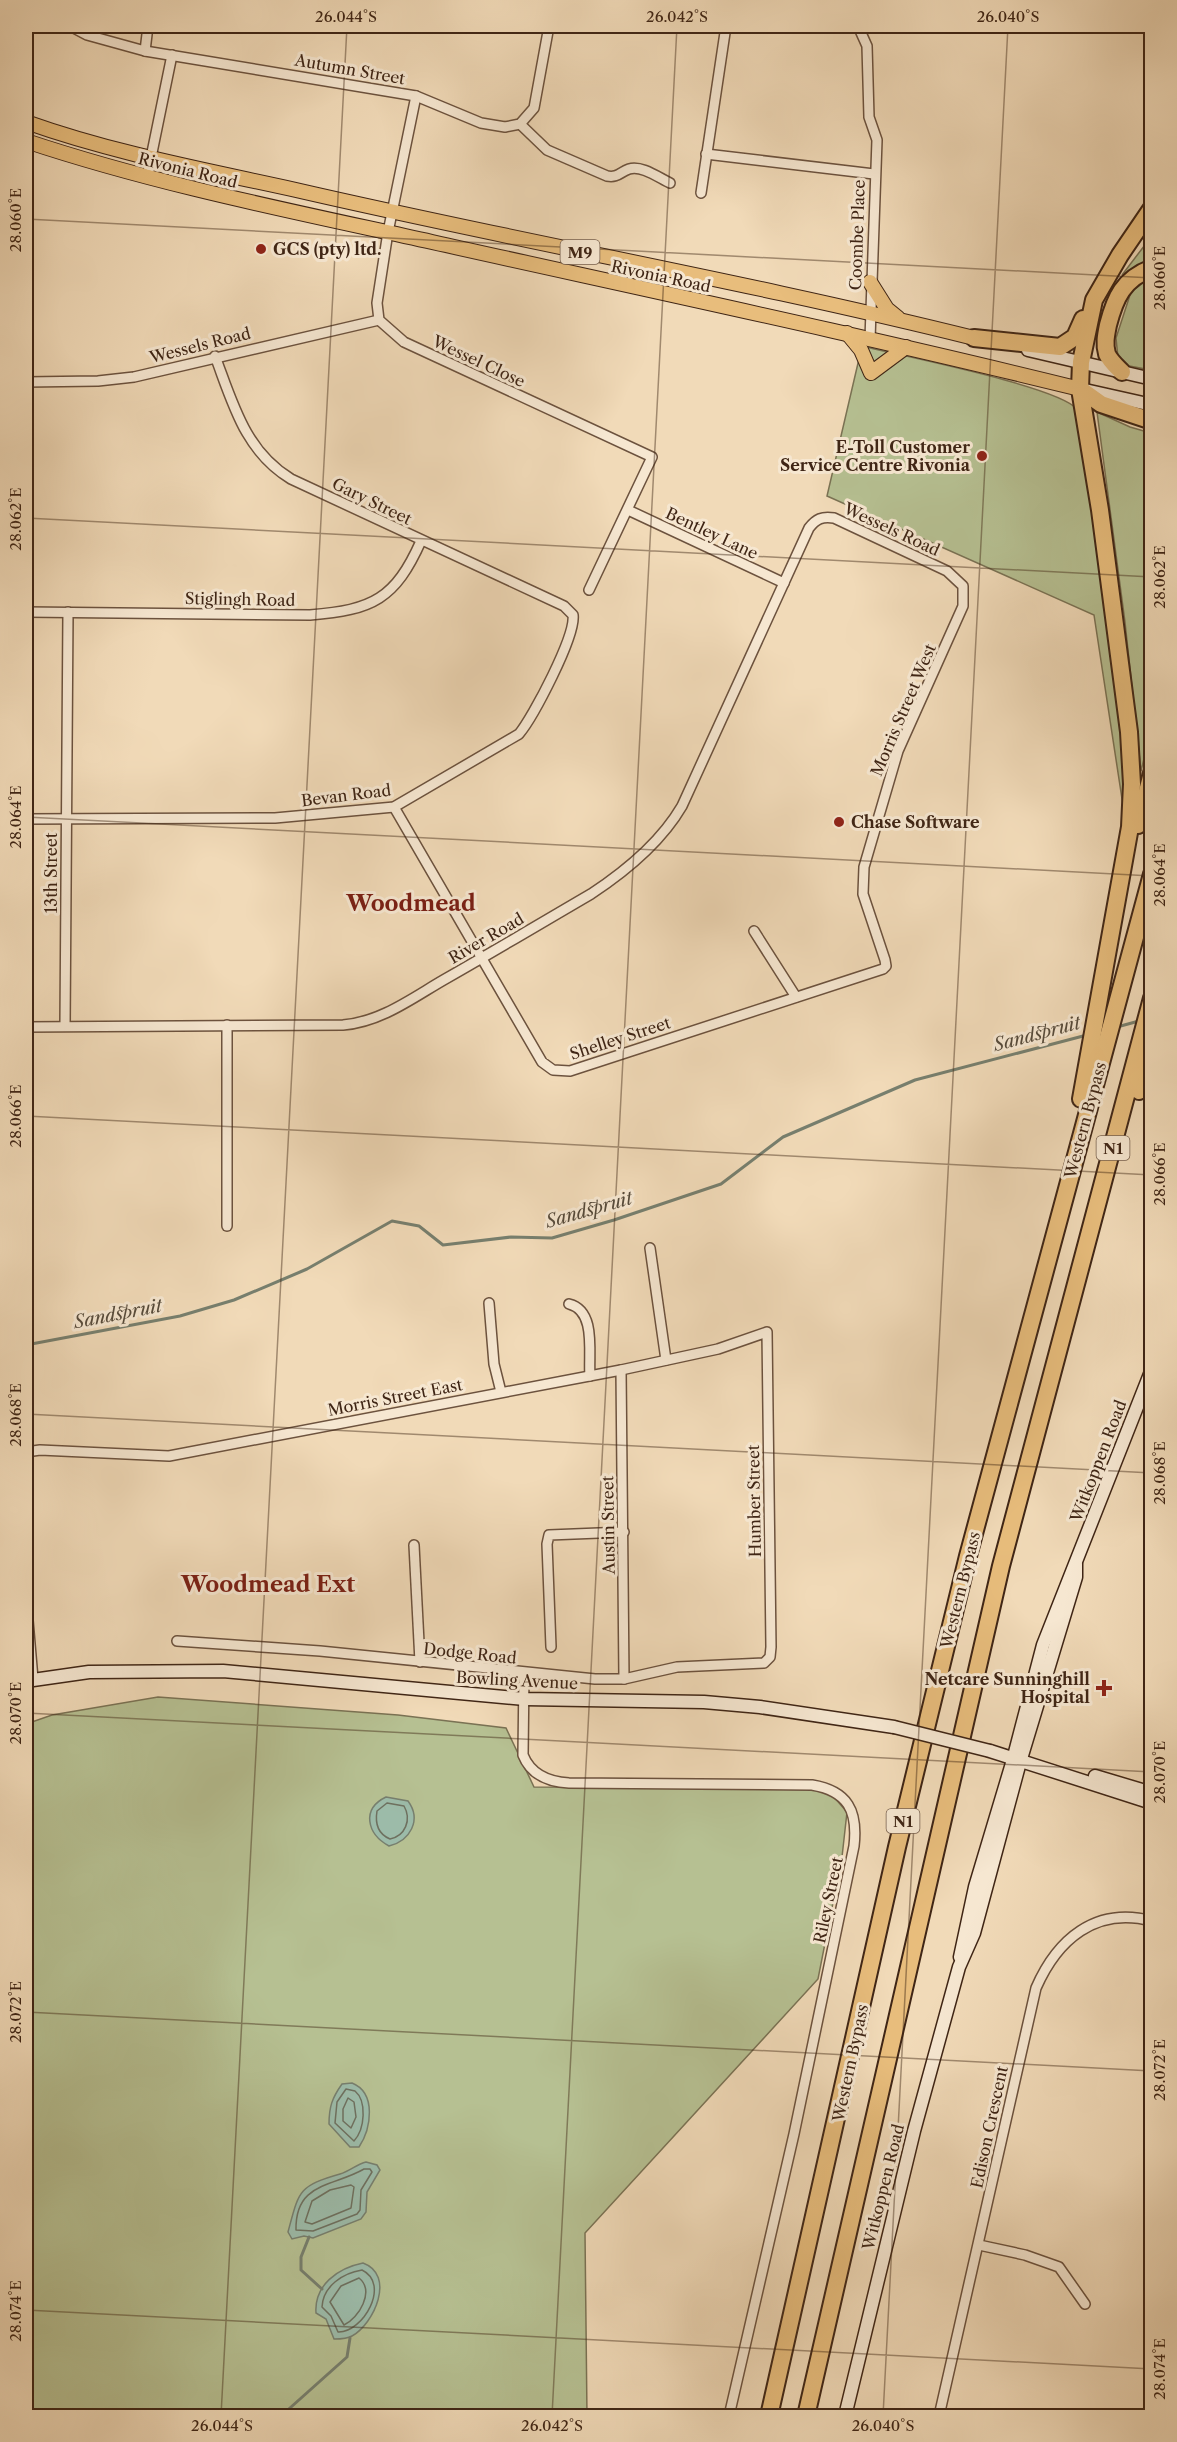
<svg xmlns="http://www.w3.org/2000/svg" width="1177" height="2442" font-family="'Libre Caslon Text',serif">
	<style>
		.green { fill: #b6c092; stroke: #7a7254; stroke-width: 1.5 }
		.water { fill: #9cbba9; stroke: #777f6e; stroke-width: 1.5 }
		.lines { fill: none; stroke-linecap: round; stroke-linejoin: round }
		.shore { stroke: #6e705f; stroke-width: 1.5 }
		.stream { stroke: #777f6e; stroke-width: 3 }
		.street-casing { stroke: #6c523e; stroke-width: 12 }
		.secondary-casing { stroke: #3f2515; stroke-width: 15 }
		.primary-casing { stroke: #3f2515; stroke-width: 16 }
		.highway-casing { stroke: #3f2515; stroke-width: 20 }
		.street { stroke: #f6e7d1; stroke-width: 9 }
		.secondary { stroke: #f6e7d1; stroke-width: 12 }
		.primary { stroke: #e8bd7c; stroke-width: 14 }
		.highway { stroke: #e8bd7c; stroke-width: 16 }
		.secondary-bridge-casing { stroke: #3f2515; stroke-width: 15; stroke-linecap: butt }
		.secondary-bridge { stroke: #f6e7d1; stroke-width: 12 }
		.ticks { fill: none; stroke: #3f2515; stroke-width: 1.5; stroke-opacity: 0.45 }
		.poi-dot { fill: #8f2418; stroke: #f6e7d1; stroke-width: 2 }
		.labels { text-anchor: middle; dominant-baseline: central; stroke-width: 6; stroke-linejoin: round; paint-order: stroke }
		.shield { fill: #f6e7d1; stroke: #765f4d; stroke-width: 1.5 }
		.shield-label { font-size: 15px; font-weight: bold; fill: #3f2515 }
		.street-label { font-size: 16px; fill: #3f2515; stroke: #f6e7d1 }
		.poi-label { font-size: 16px; font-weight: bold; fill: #3f2515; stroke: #f6e7d1; text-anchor: start }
		.water-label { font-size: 18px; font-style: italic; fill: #564a3a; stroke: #f6e7d1 }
		.district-label { font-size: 22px; font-weight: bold; fill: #7a1f14; stroke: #f6e7d1 }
		.neatline { fill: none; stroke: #3f2515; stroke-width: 2 }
		.ticks-label { font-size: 15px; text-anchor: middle; fill: #3f2515 }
	</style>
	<rect width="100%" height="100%" fill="#f1dab8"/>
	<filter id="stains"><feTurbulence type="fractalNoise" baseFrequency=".00333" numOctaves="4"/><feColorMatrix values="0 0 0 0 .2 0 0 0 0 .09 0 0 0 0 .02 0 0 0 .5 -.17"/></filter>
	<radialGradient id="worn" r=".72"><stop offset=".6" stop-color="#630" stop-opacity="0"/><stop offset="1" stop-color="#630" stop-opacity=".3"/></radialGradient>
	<!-- green -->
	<g class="green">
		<path d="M1151,237V260L1122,275Z"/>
		<path d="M1151,277V370L1124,365L1118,358L1116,338L1131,292Z"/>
		<path d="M862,346C902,356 1056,386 1077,409L1124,734V812L1094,615L827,496Z"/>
		<path d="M1097,412L1130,427L1151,433L1152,726L1141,771L1125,622Z"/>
		<path d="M158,1697L398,1715L506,1728L534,1787L826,1788L847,1812L842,1857L818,1979L585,2233L587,2416H26V1724L52,1715Z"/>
	</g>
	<!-- water -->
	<g class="water">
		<path d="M386,1797L408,1801C422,1820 410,1841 389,1846C367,1834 361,1809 386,1797Z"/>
		<path d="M352,2083C377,2093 371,2129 359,2147H350L329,2124C329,2107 332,2098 342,2084Z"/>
		<path d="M366,2162L377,2165L380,2170L367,2192L366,2212L361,2219L313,2238L304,2236L292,2239L288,2232C299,2191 298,2186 340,2174C350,2171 357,2164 366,2162Z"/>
		<path d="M363,2263C396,2275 374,2324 352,2336C347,2339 340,2339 334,2339L326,2319L316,2313C314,2285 338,2268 363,2263Z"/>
	</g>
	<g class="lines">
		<!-- shore -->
		<g class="shore">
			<path d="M387,1803L404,1806C412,1820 405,1836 390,1839C378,1834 375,1823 377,1811Z"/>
			<path d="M346,2089L355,2091C367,2101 365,2129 354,2141L335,2123L337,2102Z"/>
			<path d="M348,2098L354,2102L356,2117L351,2128L343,2121V2109Z"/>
			<path d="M364,2169H370L372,2172L361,2190L360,2210L357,2214L313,2231L296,2230C295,2182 333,2187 364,2169Z"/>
			<path d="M351,2185L354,2187L351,2208L312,2224L305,2222L312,2201L330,2190Z"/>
			<path d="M362,2270C391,2284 363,2333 338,2332L331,2316L322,2307C323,2286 343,2273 362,2270Z"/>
			<path d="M359,2278C375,2291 359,2318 344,2325L330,2302L341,2286Z"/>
		</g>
		<!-- stream -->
		<g class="stream">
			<path d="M1117,1027L1139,1021"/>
			<path d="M26,1345L180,1316L234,1300L307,1269L392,1221L419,1226L443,1245L511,1237L552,1238L614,1220L721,1184L783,1137L915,1080L1087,1035"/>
			<path d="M309,2237L301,2257V2270L322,2289"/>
			<path d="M281,2416L347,2357L350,2338"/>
		</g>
		<!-- street casing -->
		<g class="street-casing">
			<g id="street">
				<path d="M70,26L87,35L145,51L416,96L481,123L505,127L520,124L534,108L549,26"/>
				<path d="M858,26L867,46L869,117L877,140L870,339"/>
				<path d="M145,51L148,26"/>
				<path d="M416,96L388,232L377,303L379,320L404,342L652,457L589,590"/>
				<path d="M520,124L547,150L607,176C618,178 620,172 629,169C642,165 659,178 670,183"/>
				<path d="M706,154L874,174"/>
				<path d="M147,177L172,55"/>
				<path d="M701,193L726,26"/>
				<path d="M26,382L98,381L134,377L379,320"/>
				<path d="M628,510L784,583"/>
				<path d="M26,612L310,615C373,610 395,599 421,541"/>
				<path d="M26,819L275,818L394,807L519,734C533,717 576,636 573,615L564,606L291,479C245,451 233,404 215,356"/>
				<path d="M754,931L796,997"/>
				<path d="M227,1025V1226"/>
				<path d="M65,1026L68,612"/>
				<path d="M26,1027L343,1025C382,1022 415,996 447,978C496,950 543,922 591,894C626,871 661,842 682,806L809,528C816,519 822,516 834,518L947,571L963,586V606L898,751L864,867L863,894L885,960L886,966L883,969L570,1071L553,1070L542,1062L394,807"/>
				<path d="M650,1248L666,1360"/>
				<path d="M489,1303L494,1364L501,1392"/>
				<path d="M569,1304C597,1311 588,1354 590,1376"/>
				<path d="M621,1370L624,1679"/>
				<path d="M26,1452L40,1450L169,1456L621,1370L718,1349L767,1332L771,1647L770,1657L764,1663L677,1667L624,1679H595L320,1651L177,1641"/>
				<path d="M414,1545L420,1662"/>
				<path d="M26,1597L33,1679"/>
				<path d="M551,1647L547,1544L549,1535L624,1532"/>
				<path d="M524,1674L523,1755C531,1775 549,1782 569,1783L812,1785C848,1791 858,1811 854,1846L794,2134L729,2416"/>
				<path d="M979,2245L1025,2255L1059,2267L1085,2304"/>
				<path d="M939,2416L1036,1988C1057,1940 1095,1906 1152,1921"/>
			</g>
		</g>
		<!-- secondary casing -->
		<g class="secondary-casing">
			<g id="secondary">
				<path d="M1028,350L1152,379"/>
				<path d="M1085,390L1152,405"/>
				<path d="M26,1681L89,1672L223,1671L525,1699L704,1702L760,1707L894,1727"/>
				<path d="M990,1751L1152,1803"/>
				<path d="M1095,1776L1152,1793"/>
				<path d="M960,1957L975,1887L1013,1760L1043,1645L1152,1369"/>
				<path d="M845,2416L914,2131L959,1967L974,1933L1020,1762L1076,1577V1564"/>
			</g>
		</g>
		<!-- primary casing -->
		<g class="primary-casing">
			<g id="primary">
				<path d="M26,122C113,153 205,170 296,190C521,242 749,282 974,338"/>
				<path d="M26,141C158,185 296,212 432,242C648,290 865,336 1080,389"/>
				<path d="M870,282L887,309L898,318"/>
				<path d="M847,333L861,350L871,373L906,347"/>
			</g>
		</g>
		<!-- highway casing -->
		<g class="highway-casing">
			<g id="highway">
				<path d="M974,338L1060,347L1075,337L1083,319"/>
				<path d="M1122,372C1117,367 1110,361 1107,354C1104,344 1106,335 1108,325C1115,298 1123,279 1152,268"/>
				<path d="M1080,389L1101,404L1152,421"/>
				<path d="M1138,825L1152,773"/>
				<path d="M1139,1091L1152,1048"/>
				<path d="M1081,1099L1130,827L1132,784L1129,732L1100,510L1080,389L1081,362L1094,300L1120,255L1152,208"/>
				<path d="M769,2416L897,1847L968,1556L1152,874"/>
				<path d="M806,2416L1001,1566L1152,998"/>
			</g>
		</g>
		<!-- street -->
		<use href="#street" class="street"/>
		<!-- secondary -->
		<use href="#secondary" class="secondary"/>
		<!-- primary -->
		<use href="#primary" class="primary"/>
		<!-- highway -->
		<use href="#highway" class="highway"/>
		<!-- secondary-bridge casing -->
		<g class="secondary-bridge-casing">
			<path id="secondary-bridge" d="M894,1727L990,1751"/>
		</g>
		<!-- secondary-bridge -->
		<use href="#secondary-bridge" class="secondary-bridge"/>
	</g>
	<!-- ticks -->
	<path class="ticks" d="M26,219L1152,278M26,518L1152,577M26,817L1152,876M26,1116L1152,1175M26,1414L1152,1473M26,1713L1152,1772M26,2012L1152,2071M26,2310L1152,2369M221,2416L347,26M552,2416L677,26M883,2416L1008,26"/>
	<!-- markers -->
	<g class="poi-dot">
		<circle cx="261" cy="249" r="6"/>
		<circle cx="982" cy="456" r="6"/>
		<circle cx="839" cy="822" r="6"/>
		<path d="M1101 1679h6v6h6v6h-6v6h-6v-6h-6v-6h6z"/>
	</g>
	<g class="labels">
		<!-- shield labels -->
		<g class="shield">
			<rect x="560.5" y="240" width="39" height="24" rx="4.5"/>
			<rect x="1096.5" y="1136" width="33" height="24" rx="4.5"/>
			<rect x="886.5" y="1809" width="33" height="24" rx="4.5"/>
		</g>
		<g class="shield-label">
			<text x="580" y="252">M9</text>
			<text x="1113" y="1148">N1</text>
			<text x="903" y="1821">N1</text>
		</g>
		<!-- street labels -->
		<g class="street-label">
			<text transform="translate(350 69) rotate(10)">Autumn Street</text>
			<text transform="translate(188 170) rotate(14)">Rivonia Road</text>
			<text transform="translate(857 235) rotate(-88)">Coombe Place</text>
			<text transform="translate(661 276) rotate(12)">Rivonia Road</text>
			<text transform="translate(200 345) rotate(-14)">Wessels Road</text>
			<text transform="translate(479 361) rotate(25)">Wessel Close</text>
			<text transform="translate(372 501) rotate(26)">Gary Street</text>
			<text transform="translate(892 529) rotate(25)">Wessels Road</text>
			<text transform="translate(712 533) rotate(25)">Bentley Lane</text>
			<text transform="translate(240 599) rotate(1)">Stiglingh Road</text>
			<text transform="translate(903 710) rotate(-67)">Morris Street West</text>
			<text transform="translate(346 795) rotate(-7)">Bevan Road</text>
			<text transform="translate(51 873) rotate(-90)">13th Street</text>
			<text transform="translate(486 938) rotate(-30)">River Road</text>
			<text transform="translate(620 1038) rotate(-18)">Shelley Street</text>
			<text transform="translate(1085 1120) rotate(-75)">Western Bypass</text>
			<text transform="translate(395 1397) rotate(-11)">Morris Street East</text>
			<text transform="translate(1098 1461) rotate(-69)">Witkoppen Road</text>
			<text transform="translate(754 1501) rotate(-91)">Humber Street</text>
			<text transform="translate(608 1525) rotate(-91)">Austin Street</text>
			<text transform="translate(960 1590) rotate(-76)">Western Bypass</text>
			<text transform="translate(470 1653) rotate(6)">Dodge Road</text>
			<text transform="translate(517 1680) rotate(3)">Bowling Avenue</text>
			<text transform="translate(828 1900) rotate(-78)">Riley Street</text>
			<text transform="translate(850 2063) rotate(-78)">Western Bypass</text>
			<text transform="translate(989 2127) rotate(-78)">Edison Crescent</text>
			<text transform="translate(883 2187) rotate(-76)">Witkoppen Road</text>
		</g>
		<!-- poi labels -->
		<g class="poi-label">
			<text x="273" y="249">GCS (pty) ltd.</text>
			<text x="970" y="447" text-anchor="end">E-Toll Customer<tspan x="970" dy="18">Service Centre Rivonia</tspan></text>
			<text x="851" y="822">Chase Software</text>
			<text x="1090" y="1679" text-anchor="end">Netcare Sunninghill<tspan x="1090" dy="18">Hospital</tspan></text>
		</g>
		<!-- water labels -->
		<g class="water-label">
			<text transform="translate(1037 1034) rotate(-15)">Sandspruit</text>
			<text transform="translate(589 1210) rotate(-16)">Sandspruit</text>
			<text transform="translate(118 1314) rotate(-11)">Sandspruit</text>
		</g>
		<!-- district labels -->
		<g class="district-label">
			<text x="411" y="903">Woodmead</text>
			<text x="268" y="1584">Woodmead Ext</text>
		</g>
	</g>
	<!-- margin -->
	<rect width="1177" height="2442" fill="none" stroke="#f1dab8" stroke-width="66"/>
	<rect x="33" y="33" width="1111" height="2376" class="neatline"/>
	<g class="ticks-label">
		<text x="346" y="22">26.044°S</text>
		<text x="677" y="22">26.042°S</text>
		<text x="1008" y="22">26.040°S</text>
		<text transform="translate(16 220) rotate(-90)" y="5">28.060°E</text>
		<text transform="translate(1160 278) rotate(-90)" y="5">28.060°E</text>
		<text transform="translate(16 519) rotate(-90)" y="5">28.062°E</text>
		<text transform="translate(1160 577) rotate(-90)" y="5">28.062°E</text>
		<text transform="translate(16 817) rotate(-90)" y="5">28.064°E</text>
		<text transform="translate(1160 875) rotate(-90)" y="5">28.064°E</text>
		<text transform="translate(16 1116) rotate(-90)" y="5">28.066°E</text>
		<text transform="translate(1160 1174) rotate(-90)" y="5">28.066°E</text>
		<text transform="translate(16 1415) rotate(-90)" y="5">28.068°E</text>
		<text transform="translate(1160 1473) rotate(-90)" y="5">28.068°E</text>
		<text transform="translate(16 1713) rotate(-90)" y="5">28.070°E</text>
		<text transform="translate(1160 1772) rotate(-90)" y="5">28.070°E</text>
		<text transform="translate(16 2012) rotate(-90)" y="5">28.072°E</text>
		<text transform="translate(1160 2070) rotate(-90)" y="5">28.072°E</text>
		<text transform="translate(16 2311) rotate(-90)" y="5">28.074°E</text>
		<text transform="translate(1160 2369) rotate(-90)" y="5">28.074°E</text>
		<text x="222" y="2431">26.044°S</text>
		<text x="552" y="2431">26.042°S</text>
		<text x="883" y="2431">26.040°S</text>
	</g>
	<rect width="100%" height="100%" filter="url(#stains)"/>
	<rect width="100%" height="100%" fill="url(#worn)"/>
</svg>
